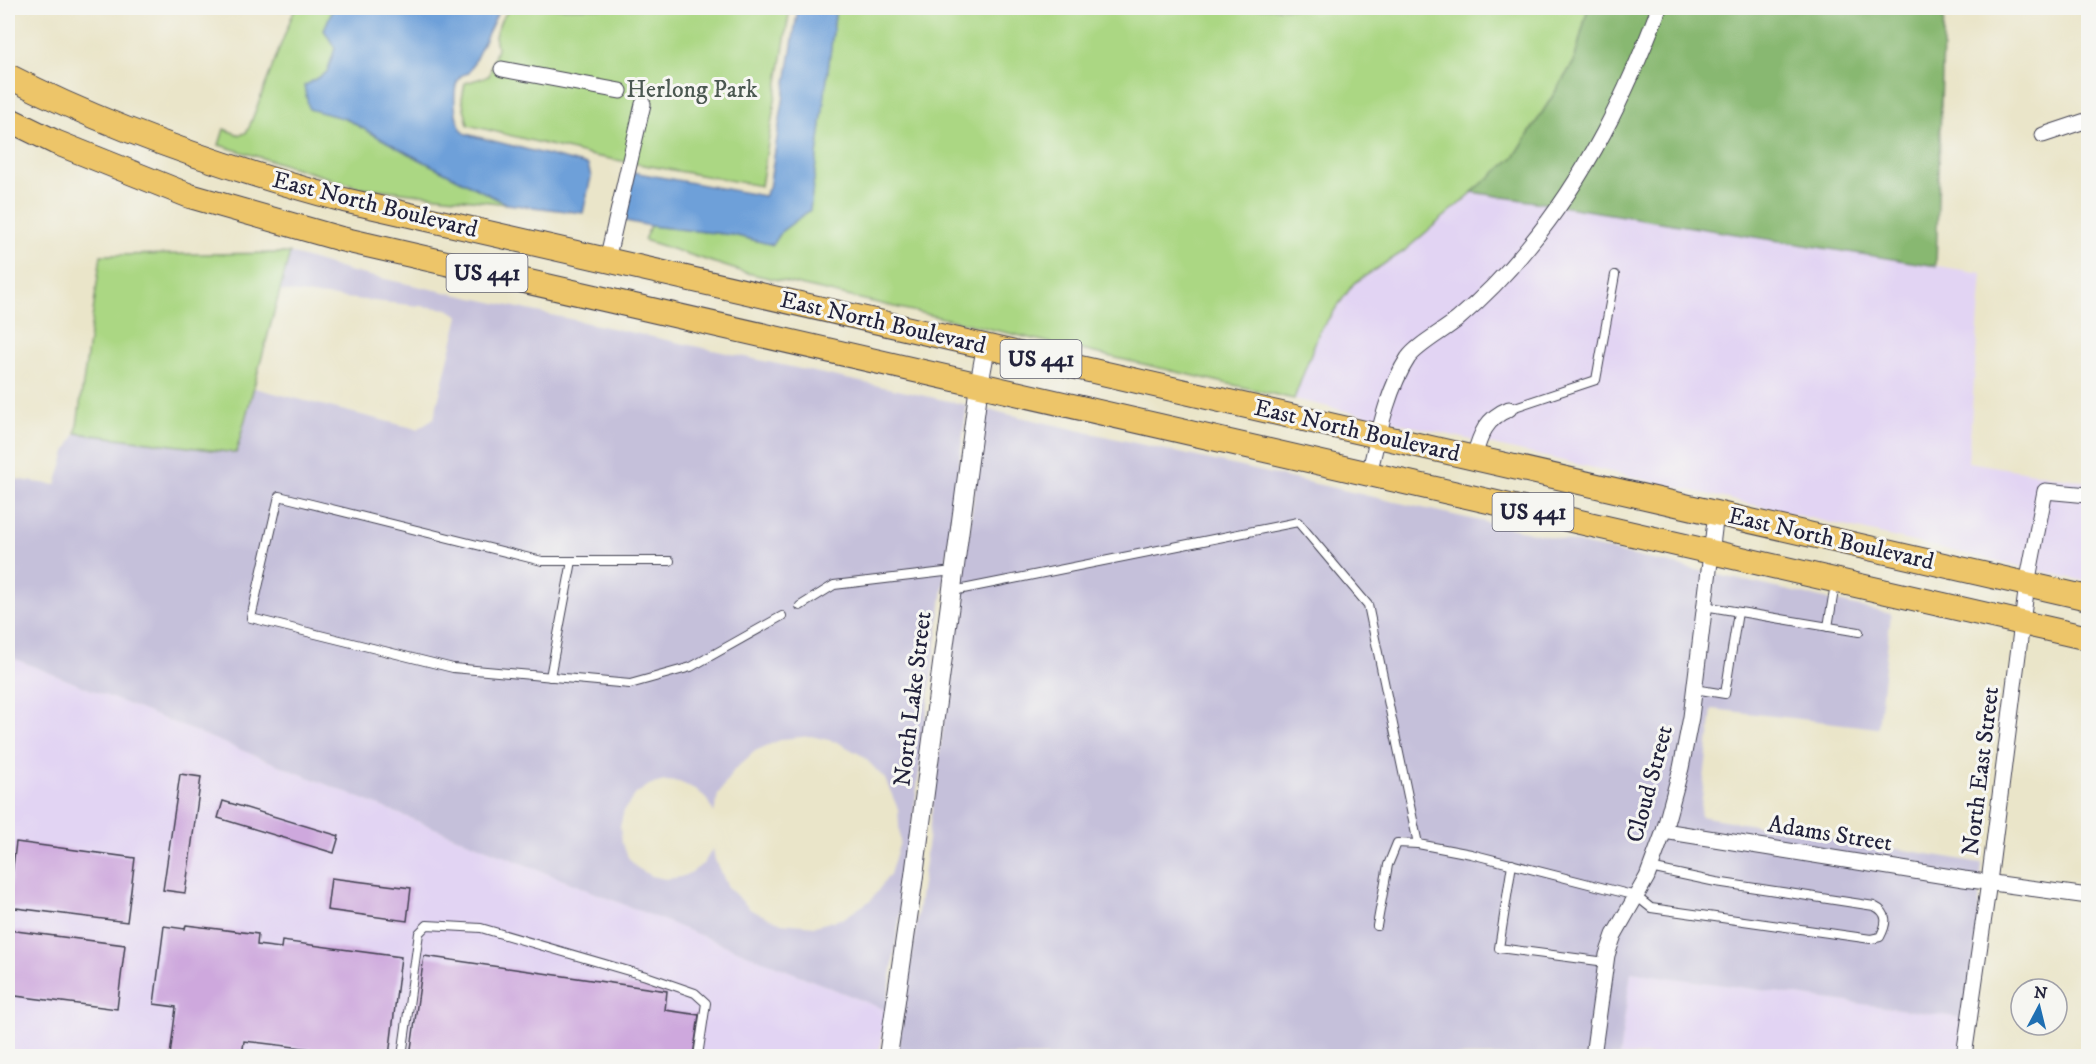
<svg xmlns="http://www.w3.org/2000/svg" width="2096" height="1064" font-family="'IM FELL DW Pica',serif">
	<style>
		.built { fill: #e2d4f3 }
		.industrial { fill: #c5c0da; fill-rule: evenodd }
		.green { fill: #abd783; stroke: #667c5f; stroke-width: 1.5 }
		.forest { fill: #88b871; stroke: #556d56; stroke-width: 1.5 }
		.water { fill: #6ea0d9; stroke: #48618a; stroke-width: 1.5 }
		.building { fill: #cea8dd }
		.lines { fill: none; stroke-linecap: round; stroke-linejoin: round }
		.service-casing { stroke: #403f50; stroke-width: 10 }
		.minor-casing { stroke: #403f50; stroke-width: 17 }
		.tertiary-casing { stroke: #403f50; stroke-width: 20 }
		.primary-casing { stroke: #403f50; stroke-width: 26 }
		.service { stroke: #fff; stroke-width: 8 }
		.minor { stroke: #fff; stroke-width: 15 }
		.tertiary { stroke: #fff; stroke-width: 18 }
		.primary { stroke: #edc569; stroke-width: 24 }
		.labels { text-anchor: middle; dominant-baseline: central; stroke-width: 6; stroke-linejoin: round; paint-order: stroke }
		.shield { fill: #f6f6f2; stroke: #626272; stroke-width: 1.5 }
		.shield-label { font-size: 22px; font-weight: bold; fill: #22223b }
		.park-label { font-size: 24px; fill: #4b5851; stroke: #f6f6f2 }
		.street-label { font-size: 24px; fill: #22223b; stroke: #f6f6f2 }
	</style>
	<rect width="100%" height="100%" fill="#f6f6f2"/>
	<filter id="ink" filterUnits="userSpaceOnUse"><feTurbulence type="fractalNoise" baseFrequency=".0167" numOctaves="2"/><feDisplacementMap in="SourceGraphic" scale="12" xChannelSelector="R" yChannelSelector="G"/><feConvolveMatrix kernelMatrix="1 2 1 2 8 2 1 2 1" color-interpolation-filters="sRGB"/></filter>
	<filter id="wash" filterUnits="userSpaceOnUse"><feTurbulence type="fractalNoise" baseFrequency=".008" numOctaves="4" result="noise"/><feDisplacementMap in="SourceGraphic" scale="24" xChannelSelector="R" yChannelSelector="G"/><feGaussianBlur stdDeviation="1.35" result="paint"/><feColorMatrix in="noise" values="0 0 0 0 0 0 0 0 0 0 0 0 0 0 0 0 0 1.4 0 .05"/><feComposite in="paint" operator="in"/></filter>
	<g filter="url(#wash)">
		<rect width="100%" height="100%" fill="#eae5c9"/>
		<!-- built -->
		<g class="built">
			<path d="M1472,192L1982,273L1968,462L2088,482V582L1294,399L1319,331L1354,283L1403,252Z"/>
			<path d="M8,656L886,1010L879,1056H8Z"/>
			<path d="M1631,972L1971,1019L1965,1056H1619Z"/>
		</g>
		<!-- industrial -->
		<g class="industrial">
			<path d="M290,253L352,272L967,405L905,881L886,1010L8,656V478L56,485L66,452L76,433L236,453L254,388L417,429L434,418L459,316L448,309L280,291ZM811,736L837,742L863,756L885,779L898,809L900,842L890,874L871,900L844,918L815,926L781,923L751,910L728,887L715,860L713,848L704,863L692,872L681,877L666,879L651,876L636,867L628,857L622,843L620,827L624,810L636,794L649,785L665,781L679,782L697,790L707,800L714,813L718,795L734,770L755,751L782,739Z"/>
			<path d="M985,409L1891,614L1878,728L1712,709L1700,816L1982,863L1971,1019L1631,972L1619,1056H897L922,884Z"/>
		</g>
		<!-- green -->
		<g class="green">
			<path d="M295,8H333L324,30L335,48L328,72L309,109L346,119L409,154L507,204L359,187L219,145L224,129C233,132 242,139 248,130Z"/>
			<path d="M510,8H790L761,186L594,156L468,125L462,99L465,83L489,76L497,48L495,36L501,20Z"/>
			<path d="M836,8H1588L1574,62L1515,156L1403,252L1354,283L1319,332L1294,399L743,272L644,240L650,226L733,235L773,245L782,231L810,210Z"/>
			<path d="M290,253L236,453L76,433L101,255Z"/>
		</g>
		<!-- forest -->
		<path class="forest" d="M1588,8H1944L1936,266L1472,192L1515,156L1574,62Z"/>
		<!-- water -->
		<g class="water">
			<path d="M333,8H500L469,73C466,74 462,74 460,77C451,89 454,126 466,134L588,165L591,177L583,213L507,204L409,154L346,119L309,109L304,86L327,72L335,48L324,30Z"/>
			<path d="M798,8H836L810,210L782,231L773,245L733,235L651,226L620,220L633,172L764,196L769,188Z"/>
		</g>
		<g id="blocks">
			<!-- building -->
			<g class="building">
				<path d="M180,774L201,777L185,893L163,890Z"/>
				<path d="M223,801L339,836L334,853L218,818Z"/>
				<path d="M16,842L135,858L127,922L8,907Z"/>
				<path d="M331,878L411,888L407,921L327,910Z"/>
				<path d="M186,925L258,934L257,945L281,948L282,941L401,957L389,1056H370L244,1041L242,1056H170L176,1007L154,1004L164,926L185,929Z"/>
				<path d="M8,930L125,945L117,1009L8,995Z"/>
				<path d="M424,956L667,991L665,1010L699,1015L693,1056H410Z"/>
			</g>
		</g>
	</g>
	<g filter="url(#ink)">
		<use href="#blocks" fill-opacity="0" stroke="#403f50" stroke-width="1.5"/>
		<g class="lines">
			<!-- service casing -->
			<g class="service-casing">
				<g id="service">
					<path d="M1509,409L1596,380L1615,275"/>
					<path d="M670,561H542L279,496L251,618L453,668L630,684L691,667L782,616"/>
					<path d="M953,591L1298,522L1368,605L1418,844"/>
					<path d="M800,606L834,585L953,571"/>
					<path d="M1704,606L1859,632"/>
					<path d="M1828,627L1835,584"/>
					<path d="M550,677L572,561"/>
					<path d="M1694,689L1725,694L1738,612"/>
					<path d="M1512,864L1499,948L1606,962"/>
					<path d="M1377,926L1388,865L1397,843L1418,844L1471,854L1636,896L1651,908L1871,939L1880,937C1887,924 1889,913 1874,906L1716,882L1650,868"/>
					<path d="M402,1056L419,933L427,925L481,928L646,976L695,993L706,1003L698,1056"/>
				</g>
			</g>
			<!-- minor casing -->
			<g class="minor-casing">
				<g id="minor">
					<path d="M502,69L620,91"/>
					<path d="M2043,135L2088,120"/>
					<path d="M607,260L643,104"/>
					<path d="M1474,457C1480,435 1486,418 1509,409"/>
					<path d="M1369,474C1378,437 1387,390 1408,358C1417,345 1445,330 1458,319C1484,297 1507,273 1528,247C1587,176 1627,93 1659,8"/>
					<path d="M1664,831L1964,879L2088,896"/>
					<path d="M1593,1056L1607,955L1614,935L1647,877L1664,831L1681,768L1691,717L1716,513"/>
					<path d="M1964,1056L1989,882L2027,584L2045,491L2088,495"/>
				</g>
			</g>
			<!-- tertiary casing -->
			<g class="tertiary-casing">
				<path id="tertiary" d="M888,1056L913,883L979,385L986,347"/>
			</g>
			<!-- primary casing -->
			<g class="primary-casing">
				<g id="primary">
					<path d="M8,76C115,131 228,169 344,200L2088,598"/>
					<path d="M8,119L55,142L190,196L341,239L2088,638"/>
				</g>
			</g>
			<!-- service -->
			<use href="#service" class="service"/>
			<!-- minor -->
			<use href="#minor" class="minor"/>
			<!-- tertiary -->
			<use href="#tertiary" class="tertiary"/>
			<!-- primary -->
			<use href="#primary" class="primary"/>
		</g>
	</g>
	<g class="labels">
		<!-- shield labels -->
		<g class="shield">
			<rect x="446.5" y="254" width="81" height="38" rx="4.5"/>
			<rect x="1000.5" y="340" width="81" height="38" rx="4.5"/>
			<rect x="1492.5" y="493" width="81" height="38" rx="4.5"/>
		</g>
		<g class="shield-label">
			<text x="487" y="273">US 441</text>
			<text x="1041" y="359">US 441</text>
			<text x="1533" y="512">US 441</text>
		</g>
		<!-- park labels -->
		<g class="park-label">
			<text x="692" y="90">Herlong Park</text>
		</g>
		<!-- street labels -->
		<g class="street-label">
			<text transform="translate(375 205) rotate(14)">East North Boulevard</text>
			<text transform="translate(883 323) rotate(13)">East North Boulevard</text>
			<text transform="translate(1357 431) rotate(13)">East North Boulevard</text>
			<text transform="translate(1831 539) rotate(13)">East North Boulevard</text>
			<text transform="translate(913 699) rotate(-83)">North Lake Street</text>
			<text transform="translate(1981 771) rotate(-83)">North East Street</text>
			<text transform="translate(1650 784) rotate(-75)">Cloud Street</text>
			<text transform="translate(1830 834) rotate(9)">Adams Street</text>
		</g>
	</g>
	<!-- margin -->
	<rect width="2096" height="1064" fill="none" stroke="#f6f6f2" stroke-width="30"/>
	<!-- north arrow -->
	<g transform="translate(2039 1007) rotate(7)"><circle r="28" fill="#f6f6f2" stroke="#a1a1a9" stroke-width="1.5"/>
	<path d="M0-4.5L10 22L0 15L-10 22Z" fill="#1f6fb2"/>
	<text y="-9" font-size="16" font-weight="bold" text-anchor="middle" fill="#22223b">N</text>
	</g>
</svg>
